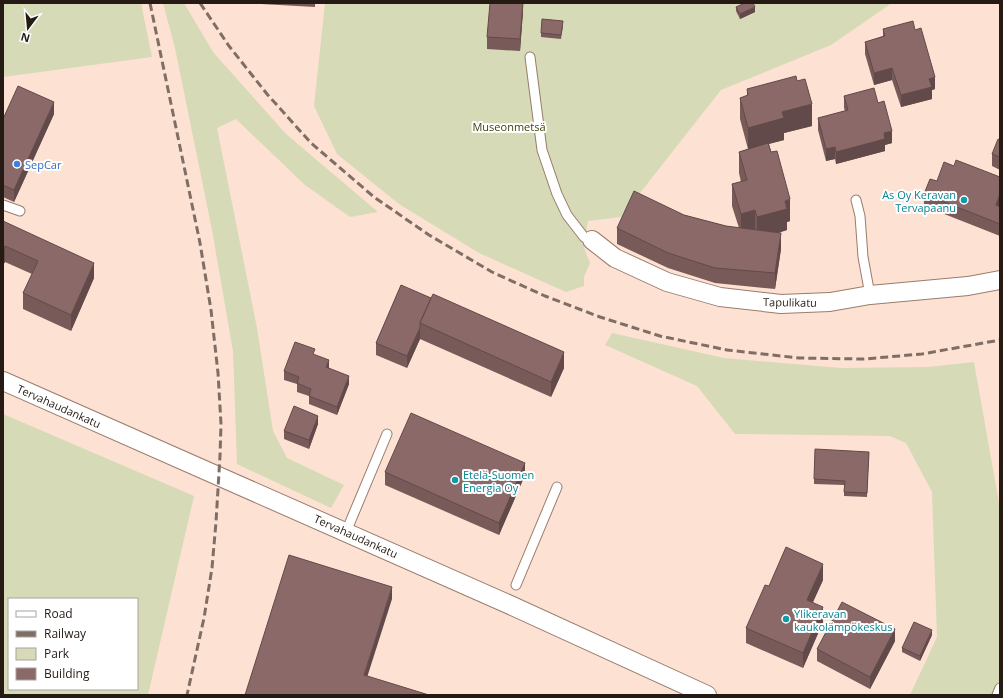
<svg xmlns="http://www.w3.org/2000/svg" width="1003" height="698" font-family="'Open Sans',sans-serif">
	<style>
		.green { fill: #d6dab6; fill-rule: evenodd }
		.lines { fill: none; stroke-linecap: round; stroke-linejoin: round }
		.service-casing { stroke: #9a7c6c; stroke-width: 11 }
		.minor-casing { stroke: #9a7c6c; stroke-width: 20 }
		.service { stroke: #fff; stroke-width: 9 }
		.minor { stroke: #fff; stroke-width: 18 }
		.rail { stroke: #806e65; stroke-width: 3; stroke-dasharray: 8 4; stroke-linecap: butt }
		.wall { fill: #785a59 }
		.shaded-wall { fill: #614a49 }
		.building { fill: #8b6968; stroke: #614a49 }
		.shop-dot { fill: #3f7fe0; stroke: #fff; stroke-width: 1.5 }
		.culture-dot { fill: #0f9aa8; stroke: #fff; stroke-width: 1.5 }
		.labels { text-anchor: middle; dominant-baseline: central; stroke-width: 4; stroke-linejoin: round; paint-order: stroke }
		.park-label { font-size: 11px; fill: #3e4107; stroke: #fff }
		.shop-label { font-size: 11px; fill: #366cbe; stroke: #fff; text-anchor: start }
		.culture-label { font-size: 11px; fill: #0d838f; stroke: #fff; text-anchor: start }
		.street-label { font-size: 11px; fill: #251a14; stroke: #fff }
	</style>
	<rect width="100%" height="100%" fill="#fde2d4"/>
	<!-- green -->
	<g class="green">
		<path d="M3,3H141L152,57L3,77Z"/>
		<path d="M163,3H184L213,52L286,134L378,212L350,217L305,185L236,119L217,128L257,328L273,431L287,458L344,485L331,508L237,464L233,351L212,230L175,48Z"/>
		<path d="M325,3H892L831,45L721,90L640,193L630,201L621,217L588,221L584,248L590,263L584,277V286L566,292L479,253L399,204L337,154L314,106Z"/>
		<path d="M612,333L724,358L841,368L928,367L974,362L1000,509V695H910L937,637L932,492L906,443L890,436L735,434L697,386L605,345Z"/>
		<path d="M3,414L194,496L148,695H3ZM9,599H137V689H9Z"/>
	</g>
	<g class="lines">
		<!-- service casing -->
		<g class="service-casing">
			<g id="service">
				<path d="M530,57L542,150L557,194L567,215L584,237L592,240"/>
				<path d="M856,200L860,216L863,257L870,295"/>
				<path d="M3,205L20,211"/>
				<path d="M346,532L387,434"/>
				<path d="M516,585L557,487"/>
				<path d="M997,695L1000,688"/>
			</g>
		</g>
		<!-- minor casing -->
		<g class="minor-casing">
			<g id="minor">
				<path d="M592,240L615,258L667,282L720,297L781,304L830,302L870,295L968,286L1000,280"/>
				<path d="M3,381L508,604L707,695"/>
			</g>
		</g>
		<!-- service -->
		<use href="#service" class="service"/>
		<!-- minor -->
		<use href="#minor" class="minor"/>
		<!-- rail -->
		<g class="rail">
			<path d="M150,3L200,243L211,310L218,373L221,424L220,456L216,522L212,568L204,618L187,695"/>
			<path d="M200,3L229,46L267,94L311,143L374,197L429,235L492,272L545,296L600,317L660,336L727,350L799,358L864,359L922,354L1000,340"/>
		</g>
	</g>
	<!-- wall -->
	<g class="wall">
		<path d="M261,3H315V7L261,4Z"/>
		<path d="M736,7L755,12L740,19L736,11Z"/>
		<path d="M523,11L520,51L487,49V37Z"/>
		<path d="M563,26L561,39L541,37V33Z"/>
		<path d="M883,29L915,30L935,89L932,90V99L901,107L892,80L874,85L865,54V42L883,36Z"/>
		<path d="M797,81L812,126L784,133V140L769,144L790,221L787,222V230L778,233L781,249L775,289L715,283L668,268L617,244V228L684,215L726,226L739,228L732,206V184L741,182L739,173V152L748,149L740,119V98L747,96V89Z"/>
		<path d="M844,96L878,103L892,143L885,145V151L836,164L835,159L826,161L818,130V118L845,111L844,108Z"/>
		<path d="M54,114L14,202L3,197V119Z"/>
		<path d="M1000,140V170L992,166V154Z"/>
		<path d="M954,166L1000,177V236L924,206V194L937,181Z"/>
		<path d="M3,221L94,278L71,331L23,309V293L32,274L5,262L3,265Z"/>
		<path d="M401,285L564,368L551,397L420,339L407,368L376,355V343Z"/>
		<path d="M315,355L329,368L349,384L337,415L309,404V396L297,392V384L284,380V371Z"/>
		<path d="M318,424L309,449L284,439V431Z"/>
		<path d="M869,452L867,497L844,496V485L814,484V479Z"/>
		<path d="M385,472L525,475L499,535L385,485Z"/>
		<path d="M823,580L813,602L823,622L803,668L746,643V628L769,586Z"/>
		<path d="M932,635L920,661L902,652V648Z"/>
		<path d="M895,641L870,689L817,661V649Z"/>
	</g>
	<!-- shaded-wall -->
	<g class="shaded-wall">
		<path d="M523,3V11L520,51V39Z"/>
		<path d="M755,7V12L740,19V14Z"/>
		<path d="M892,68V80L874,85V73Z"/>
		<path d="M935,77V89L932,90V99L901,107V95L929,79Z"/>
		<path d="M54,102V114L14,202V190Z"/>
		<path d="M812,104V126L784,133V140L748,149V128L782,112Z"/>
		<path d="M892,131V143L885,145V151L836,164V152L884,133Z"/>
		<path d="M835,147V159L826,161V149Z"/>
		<path d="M1000,194V206L996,217V205Z"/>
		<path d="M790,199V221L787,222V230L757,239V217L785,201Z"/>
		<path d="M755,210V231L741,235V214Z"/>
		<path d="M781,233V249L775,289V273Z"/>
		<path d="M5,246V262L3,265V250Z"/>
		<path d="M94,263V278L71,331V315Z"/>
		<path d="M420,328V339L407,368V356Z"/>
		<path d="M564,352V368L551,397V382Z"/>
		<path d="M329,360V369L326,367Z"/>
		<path d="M349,376V384L337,415V407Z"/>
		<path d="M318,416V424L309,449V440Z"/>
		<path d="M525,463V475L499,535V523Z"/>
		<path d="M823,564V580L807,615V600Z"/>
		<path d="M392,587V599L364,687V675Z"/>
		<path d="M823,607V622L803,668V653Z"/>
		<path d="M895,629V641L870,689V677Z"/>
		<path d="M932,630V635L920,661V656Z"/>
	</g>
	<!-- building -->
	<g class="building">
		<path d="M490,3H523L520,39L487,37Z"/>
		<path d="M745,3H753L755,7L740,14L736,7Z"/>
		<path d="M542,19L563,21L561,35L541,33Z"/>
		<path d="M913,21L915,30L921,28L935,77L929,79L932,87L901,95L892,68L874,73L865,42L885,36L883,29Z"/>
		<path d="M796,76L797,81L805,79L812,104L782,112L784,118L748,128L740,98L748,95L747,89Z"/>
		<path d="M18,86L54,102L14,190L3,185V119Z"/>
		<path d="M874,88L878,103L884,101L892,131L884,133L885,139L836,152L835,147L826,149L818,118L848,110L844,96Z"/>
		<path d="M998,139L1000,140V157L992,154Z"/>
		<path d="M768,143L771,152L777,151L790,199L785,201L787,209L757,217L755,210L741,214L732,184L747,180L739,152Z"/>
		<path d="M956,160L1000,177V194L996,205L1000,207V224L924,194L930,179L937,181L944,162L954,166Z"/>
		<path d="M634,191L684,215L726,226L781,233L775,273L715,268L668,253L617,228Z"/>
		<path d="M3,221L94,263L71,315L23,293L38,261L5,246L3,250Z"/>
		<path d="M401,285L431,298L420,323V328L407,356L376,343Z"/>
		<path d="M433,294L564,352L551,382L420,323Z"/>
		<path d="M295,342L315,349L313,354L329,360L326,367L349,376L337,407L309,396L311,389L297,383L299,377L284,371Z"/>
		<path d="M294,406L318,416L309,440L284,431Z"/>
		<path d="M411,413L525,463L499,523L385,472Z"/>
		<path d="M815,449L869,452L867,493L844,492L845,481L814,479Z"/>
		<path d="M786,547L823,564L807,600L823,607L803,653L746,628L765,585L769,586Z"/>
		<path d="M289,555L392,587L364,675L429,695H245Z"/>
		<path d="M842,602L895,629L870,677L817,649Z"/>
		<path d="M914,622L932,630L920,656L902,648Z"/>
	</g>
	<!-- markers -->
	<circle class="shop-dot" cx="17" cy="164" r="4"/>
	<g class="culture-dot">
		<circle cx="964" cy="200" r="4"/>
		<circle cx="455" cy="480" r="4"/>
		<circle cx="786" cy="619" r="4"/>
	</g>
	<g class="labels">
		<!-- park labels -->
		<g class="park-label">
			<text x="509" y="126">Museonmetsä</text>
		</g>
		<!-- shop labels -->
		<g class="shop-label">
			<text x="25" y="164">SepCar</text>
		</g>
		<!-- culture labels -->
		<g class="culture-label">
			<text x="956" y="194" text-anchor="end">As Oy Keravan<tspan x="956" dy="13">Tervapaanu</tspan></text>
			<text x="463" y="474">Etelä-Suomen<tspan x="463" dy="13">Energia Oy</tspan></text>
			<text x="794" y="613">Ylikeravan<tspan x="794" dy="13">kaukolämpökeskus</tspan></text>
		</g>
		<!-- street labels -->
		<g class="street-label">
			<text transform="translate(790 302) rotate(1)">Tapulikatu</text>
			<text transform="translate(59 406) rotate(24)">Tervahaudankatu</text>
			<text transform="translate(356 536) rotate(24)">Tervahaudankatu</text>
		</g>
	</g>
	<!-- border -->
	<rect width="1003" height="698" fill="none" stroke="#251a14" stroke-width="8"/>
	<!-- legend -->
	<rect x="8" y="598" width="130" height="92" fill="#ffffff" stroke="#a8a3a1"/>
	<rect x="16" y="611" width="20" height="6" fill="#ffffff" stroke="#a8a3a1"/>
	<text x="44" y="618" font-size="12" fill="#251a14">Road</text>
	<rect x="16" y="631" width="20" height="6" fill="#806e65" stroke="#a8a3a1"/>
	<text x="44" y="638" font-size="12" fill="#251a14">Railway</text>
	<rect x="16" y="648" width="20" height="12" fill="#d6dab6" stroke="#a8a3a1"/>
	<text x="44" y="658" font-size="12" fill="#251a14">Park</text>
	<rect x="16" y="668" width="20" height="12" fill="#8b6968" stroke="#a8a3a1"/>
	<text x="44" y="678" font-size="12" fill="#251a14">Building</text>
	<!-- north arrow -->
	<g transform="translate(28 28) rotate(196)" stroke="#ffffff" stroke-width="3" paint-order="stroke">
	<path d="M0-3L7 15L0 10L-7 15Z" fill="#251a14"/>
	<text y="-6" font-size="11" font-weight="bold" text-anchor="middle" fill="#251a14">N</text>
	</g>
</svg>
